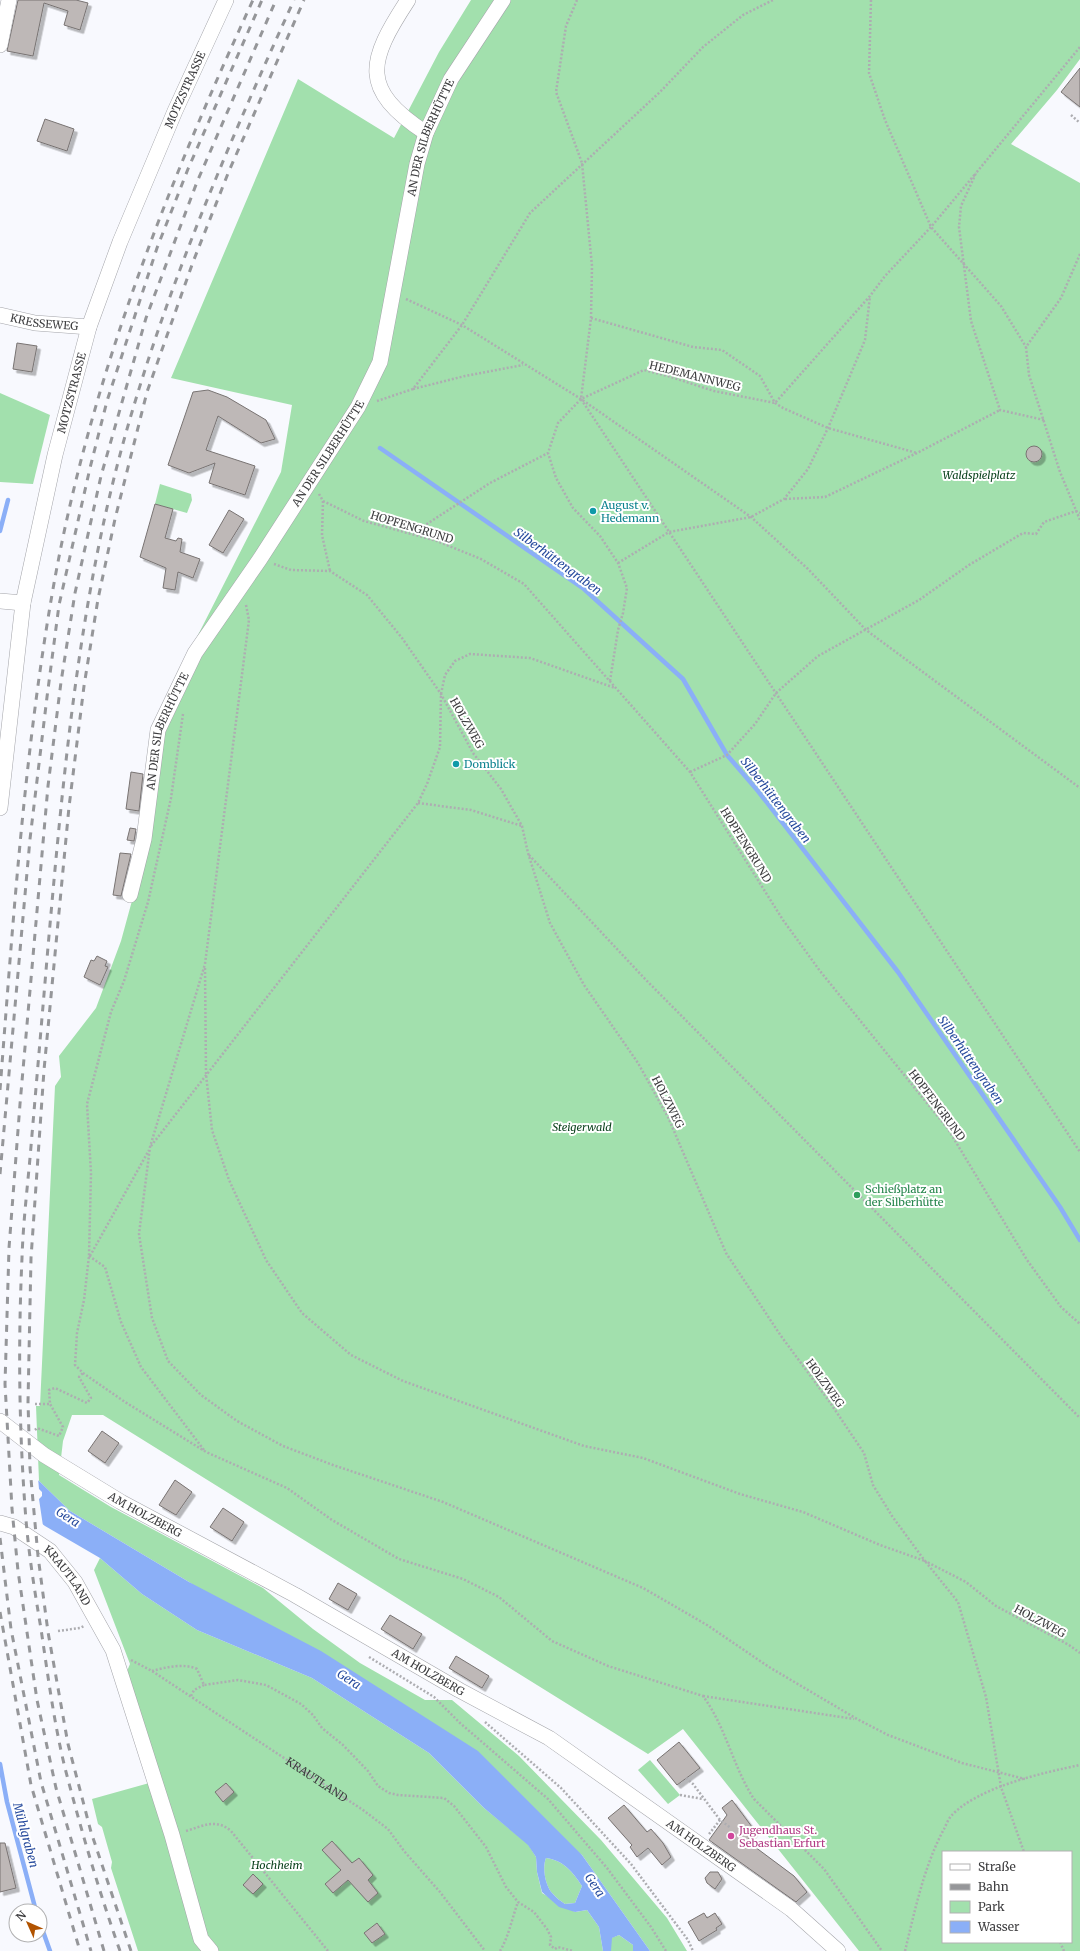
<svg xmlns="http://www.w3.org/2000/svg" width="1080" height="1951" font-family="Merriweather,serif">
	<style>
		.green { fill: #a2e0ad; fill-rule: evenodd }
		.water { fill: #8baff7; fill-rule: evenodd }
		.pier { fill: #f8f9fe }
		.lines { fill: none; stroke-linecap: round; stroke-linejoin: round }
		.stream { stroke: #8baff7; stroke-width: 4.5 }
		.building { fill: #beb8b7; stroke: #787372; filter: url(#shadow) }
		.minor-casing { stroke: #a4a5aa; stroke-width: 16 }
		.path { stroke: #adadb1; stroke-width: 2.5; stroke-dasharray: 2 2; stroke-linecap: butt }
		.minor { stroke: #fff; stroke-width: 15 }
		.rail { stroke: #959699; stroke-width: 3; stroke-dasharray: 7 7; stroke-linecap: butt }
		.culture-dot { fill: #0f9aa8; stroke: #fff; stroke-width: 1.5 }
		.leisure-dot { fill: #2e9e5b; stroke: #fff; stroke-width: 1.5 }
		.hotel-dot { fill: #d1479c; stroke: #fff; stroke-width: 1.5 }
		.labels { text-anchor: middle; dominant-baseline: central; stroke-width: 4; stroke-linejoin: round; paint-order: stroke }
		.street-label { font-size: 11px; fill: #3c3c3e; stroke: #fff }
		.park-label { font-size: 11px; font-style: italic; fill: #0b421d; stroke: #fff }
		.culture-label { font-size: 11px; fill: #0d838f; stroke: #fff; text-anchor: start }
		.leisure-label { font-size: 11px; fill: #27864d; stroke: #fff; text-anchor: start }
		.hotel-label { font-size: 11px; fill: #b23c85; stroke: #fff; text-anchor: start }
		.water-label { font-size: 12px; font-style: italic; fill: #264a9d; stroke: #fff }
	</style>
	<defs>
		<filter id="shadow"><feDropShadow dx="3.5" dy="3.5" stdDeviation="0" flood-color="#0004"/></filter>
	</defs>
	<rect width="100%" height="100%" fill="#f8f9fe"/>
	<!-- green -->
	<g class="green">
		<path d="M471,0H1080V59L1057,90L1011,144L1080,183V1951H859L683,1729L648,1754L103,1415H72L63,1441L59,1475L111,1507L263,1588L313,1629L360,1663L425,1700H452L519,1756L601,1840L667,1918L687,1951H650L582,1855L189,1582L70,1511L39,1481L36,1406H40L55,1086L61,1077L59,1056L96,1008L121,941L133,897L170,690L281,472L292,405L171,378L298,79L394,138L439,52ZM943,1852H1071V1942H943Z"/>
		<path d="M0,393L50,415L33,484L0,482Z"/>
		<path d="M160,484L191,494L192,500L187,513L155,504Z"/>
		<path d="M100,1558L142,1594L197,1630L312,1678L429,1753L484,1808L528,1844L536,1857L537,1872L542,1893L575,1912L587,1910L599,1927L603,1951H138L111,1868L112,1862L102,1827L98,1824L92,1799L160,1780L127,1671L130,1664L94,1570Z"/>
		<path d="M650,1760L680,1795L668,1804L638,1770Z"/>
		<path d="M546,1858C563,1860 573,1872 582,1886L575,1903L565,1904C561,1901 556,1898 553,1894C545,1886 542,1867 546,1858Z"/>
		<path d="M619,1935L633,1945V1951H611V1938Z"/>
	</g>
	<!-- water -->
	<path class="water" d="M0,1457L39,1481L70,1511L189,1582L321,1651L478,1751L582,1855L650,1951H633V1945L619,1935L612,1938L611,1951H603L599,1927L587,1910L575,1912L559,1907L542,1892L537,1872L536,1857L528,1845L484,1808L429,1753L312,1678L197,1630L142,1594L100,1558L45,1526L0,1493ZM546,1858C563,1860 573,1872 582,1886L575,1903L565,1904C561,1901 556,1898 553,1894C545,1886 542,1867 546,1858Z"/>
	<!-- pier -->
	<path class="pier" d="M0,1455L38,1478L39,1489L42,1492V1496L39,1499L43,1526L0,1496Z"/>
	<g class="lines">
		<!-- stream -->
		<g class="stream">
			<path d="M380,448L584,589L683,679L727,755L758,791L898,972L1060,1207L1080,1240"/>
			<path d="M0,531L8,500"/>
			<path d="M0,1764L7,1802L36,1911"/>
			<path d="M40,1923L50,1951"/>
		</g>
	</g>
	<!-- building -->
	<g class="building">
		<path d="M18,0H76L88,3L80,30L64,25L68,11L44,3L33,56L7,51Z"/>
		<path d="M1080,68V107L1061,92Z"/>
		<path d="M45,119L74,129L67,151L37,141Z"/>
		<path d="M17,343L37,346L32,372L13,369Z"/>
		<path d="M208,390L227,397L266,420L275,439L261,443L218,416L206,450L255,466L245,495L209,483L215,463L189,473L168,465L193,392Z"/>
		<circle cx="1034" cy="454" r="8"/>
		<path d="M155,504L173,509L165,538L176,541L178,538L182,539L180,552L200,559L193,578L178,572L175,590L163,588L166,568L140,557Z"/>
		<path d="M229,510L244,519L223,553L209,545Z"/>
		<path d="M131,772L143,774L139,811L126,809Z"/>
		<path d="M130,828L136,829L134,841L127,840Z"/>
		<path d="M120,853L131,854L121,896L113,895Z"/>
		<path d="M97,956L107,961L105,966L108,967L100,985L84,977L91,960L94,961Z"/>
		<path d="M102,1431L119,1443L105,1463L88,1451Z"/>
		<path d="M175,1480L192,1492L176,1515L159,1505Z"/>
		<path d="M223,1508L244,1522L232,1541L210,1527Z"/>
		<path d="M338,1583L357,1594L348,1610L329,1599Z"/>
		<path d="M390,1615L422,1634L413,1649L381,1629Z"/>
		<path d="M456,1656L489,1676L482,1688L449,1668Z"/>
		<path d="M679,1742L700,1768L677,1785L657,1760Z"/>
		<path d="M226,1783L234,1792L223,1802L215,1792Z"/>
		<path d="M732,1800L755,1831L747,1841L794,1876L807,1892L796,1902L709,1840L727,1815L722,1808Z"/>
		<path d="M624,1805L647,1832L651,1829L663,1843L671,1857L662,1865L648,1848L637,1857L630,1847L632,1845L608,1818Z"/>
		<path d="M332,1841L352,1863L359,1858L373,1875L368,1880L378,1893L368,1902L348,1880L333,1893L325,1884L341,1870L322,1850Z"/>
		<path d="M0,1843H5L16,1888L0,1892Z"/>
		<path d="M710,1872H718L722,1879L715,1889L707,1883L705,1878Z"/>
		<path d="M253,1874L263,1884L253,1894L243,1885Z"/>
		<path d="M704,1913L707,1918L715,1913L722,1924L716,1928L717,1930L699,1941L688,1922Z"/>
		<path d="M377,1923L385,1934L372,1943L364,1933Z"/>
	</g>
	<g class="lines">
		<!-- minor casing -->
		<g class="minor-casing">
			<g id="minor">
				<path d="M408,0C368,61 359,89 426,133"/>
				<path d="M0,45L9,0"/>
				<path id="s2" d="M0,315L35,323L89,327"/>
				<path d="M0,601L23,603"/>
				<path id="s3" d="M0,808L23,603L55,455L89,327L120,242L175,111L226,0"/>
				<path id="s4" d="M130,895L144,839L158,730L195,653L260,559L358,407L380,362L417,164L426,133L451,79L503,0"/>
				<path id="s5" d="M0,1421L44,1455L121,1502L295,1595L459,1690L549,1738L791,1909L838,1951"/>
				<path id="s6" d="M0,1523L14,1527L50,1551L75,1582L113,1650L172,1835L201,1939L211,1951"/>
			</g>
		</g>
		<!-- path -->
		<g class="path">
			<path d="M577,0L566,26L556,92L582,163L592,266L591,318L581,399L1080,1152"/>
			<path d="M871,0L869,73L885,120L931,227L1001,306L1026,347"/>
			<path d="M1071,115L1080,123"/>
			<path d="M1080,254L1061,298L1026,347L1029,375L1060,472L1080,520"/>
			<path d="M406,299L462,325L581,399L751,517L808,569L866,630L1080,788"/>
			<path d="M591,318L693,347L722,350L760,376L775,403L783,408L828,428L917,453"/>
			<path d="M413,389L465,376L523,365"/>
			<path d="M377,401L413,389L462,325L530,213L660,92L703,47L743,15L773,0"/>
			<path d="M1044,420L1000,410L971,321L959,227L961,206L976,173L1080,47"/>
			<path d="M319,494L323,501L364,521L437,541L481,559L524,584L690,772L783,920L820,971L948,1129L1027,1260L1061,1307L1080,1324"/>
			<path d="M785,499L825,497L917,453L1000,410"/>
			<path d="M323,501L322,535L330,571"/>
			<path d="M413,533L490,483L548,453"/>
			<path d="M618,563L669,532L751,517L784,499L808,469L828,428L865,340L870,296"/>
			<path d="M274,564L291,570L330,571L367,595L402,638L441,694L473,753L501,789L522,826L528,853L550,923L584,985L638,1063L668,1117L726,1253L781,1336L829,1401L864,1453L873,1485L892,1516L925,1561L966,1582L996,1606L1069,1645L1080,1653"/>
			<path d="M246,605L249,620L205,964L150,1147L139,1234L152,1318L168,1361L201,1395L237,1421L283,1446L333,1465L443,1502L643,1588L707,1625L769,1667L857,1719L888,1735L962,1763L1025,1779"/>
			<path d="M610,681L618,630L623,613L627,588L618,563L600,536L573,508L556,478L548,453L558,423L581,399L644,370L671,377L714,391L775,403L870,296L885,276L931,227L976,173"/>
			<path d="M183,714L171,798L148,902L124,981L111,1012L87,1104L91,1173L89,1256L84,1300L77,1333L75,1365L83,1373L125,1402L206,1452L287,1488L332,1520L399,1559L463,1579L499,1597L552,1641L608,1666L703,1696C726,1727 733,1767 754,1799L824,1869L882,1951"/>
			<path d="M690,772L727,755L755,724L776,693L818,656L919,600L969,565L1023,533L1036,534L1044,522L1076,511L1080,513"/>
			<path d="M418,803L471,810L522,826"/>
			<path d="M529,855L646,980L1080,1418"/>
			<path d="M205,968L206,1074L212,1130L229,1180L266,1260L302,1313L351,1355L403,1381L584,1446L643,1458L740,1494L803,1512L880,1545L925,1561L958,1602L986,1697L1001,1787L1024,1852"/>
			<path d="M151,1146L418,803L427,784L440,747L441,694L445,675L455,661L470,654L530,658L615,688"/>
			<path d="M89,1256L105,1267L121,1322L141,1367L204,1450"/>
			<path d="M90,1256L149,1150"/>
			<path d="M35,1404H50"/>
			<path d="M35,1430L37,1428L59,1436L63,1427L50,1404L49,1390L55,1388L87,1403L91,1398L79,1377L83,1373"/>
			<path d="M58,1631L80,1628L84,1626"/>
			<path d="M369,1657L434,1697L460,1723L548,1799L607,1868L651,1927L666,1951"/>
			<path id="s1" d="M131,1660L152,1671L363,1810L388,1829L404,1851L440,1892L485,1951"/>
			<path d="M152,1671C166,1667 184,1663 197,1669L204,1685L238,1680L266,1685L301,1704L313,1715L322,1728L343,1745L368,1771L378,1786L389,1793L398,1795L444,1798L454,1806L486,1847L506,1887L518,1902L534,1912L547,1929L551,1937L550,1945L555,1949L558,1947L573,1951"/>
			<path d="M191,1696L194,1690L204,1685"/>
			<path d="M703,1696L854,1719"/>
			<path d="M485,1722L561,1788L631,1864L688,1940L693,1951"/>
			<path d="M686,1778L693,1784L720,1820L731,1828"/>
			<path d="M680,1795L703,1799"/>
			<path d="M186,1831C203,1826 216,1818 231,1831L328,1951"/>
			<path d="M709,1834L720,1820"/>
			<path d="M1060,1942L1064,1951"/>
			<path d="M500,1951C509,1936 512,1918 518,1902"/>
			<path d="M905,1951C915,1910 924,1866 944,1829C946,1825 948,1820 951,1816C978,1787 1042,1773 1080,1765"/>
		</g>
		<!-- minor -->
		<use href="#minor" class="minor"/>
		<!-- rail -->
		<g class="rail">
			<path d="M0,1090C13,923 24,754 53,589C89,384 166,188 253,0"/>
			<path d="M0,1174L30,839L47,697L59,605L90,468L107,401L157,248L188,169L262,0"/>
			<path d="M0,1538L11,1629L41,1782L91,1951"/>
			<path d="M0,1612L31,1785L80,1951"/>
			<path d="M104,1951L56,1788L37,1700L18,1571L12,1509L5,1384L9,1248L20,1104L48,786L61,682L75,593L101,476L146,318L197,182L276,0"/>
			<path d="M120,1951C99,1891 81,1830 65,1768C54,1723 48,1676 41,1629C35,1593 29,1556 26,1520C19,1433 18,1345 22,1258C23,1225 27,1191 30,1158C36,1088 42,1018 48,947C64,767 80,586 132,412C174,270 233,134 294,0"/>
			<path d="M131,1951L91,1832L68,1744L48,1632L38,1556L30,1468L28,1402L31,1258L44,1070L69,807L84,686L98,599L115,519L147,392L193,262L229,171L304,0"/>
		</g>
	</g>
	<!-- markers -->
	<g class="culture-dot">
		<circle cx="593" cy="511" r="4"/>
		<circle cx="456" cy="764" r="4"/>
	</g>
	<circle class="leisure-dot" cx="857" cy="1195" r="4"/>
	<circle class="hotel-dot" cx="731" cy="1836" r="4"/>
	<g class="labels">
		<!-- street labels -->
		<g class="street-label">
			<text stroke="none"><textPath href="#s3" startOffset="746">MOTZSTRASSE</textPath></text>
			<text stroke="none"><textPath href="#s4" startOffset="829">AN DER SILBERHÜTTE</textPath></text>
			<text stroke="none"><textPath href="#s2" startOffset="45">KRESSEWEG</textPath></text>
			<text transform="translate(695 376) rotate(14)">HEDEMANNWEG</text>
			<text stroke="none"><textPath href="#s3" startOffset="422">MOTZSTRASSE</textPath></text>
			<text stroke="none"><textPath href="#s4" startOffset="493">AN DER SILBERHÜTTE</textPath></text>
			<text transform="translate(412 527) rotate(17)">HOPFENGRUND</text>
			<text transform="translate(467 723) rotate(60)">HOLZWEG</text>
			<text stroke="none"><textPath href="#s4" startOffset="169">AN DER SILBERHÜTTE</textPath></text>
			<text transform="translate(746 845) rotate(58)">HOPFENGRUND</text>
			<text transform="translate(668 1102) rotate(63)">HOLZWEG</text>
			<text transform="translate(937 1105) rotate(53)">HOPFENGRUND</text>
			<text transform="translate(825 1383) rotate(54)">HOLZWEG</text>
			<text stroke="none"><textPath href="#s5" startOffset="173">AM HOLZBERG</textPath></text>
			<text stroke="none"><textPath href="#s6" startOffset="88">KRAUTLAND</textPath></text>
			<text transform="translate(1040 1621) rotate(28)">HOLZWEG</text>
			<text stroke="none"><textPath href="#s5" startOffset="497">AM HOLZBERG</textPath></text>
			<text stroke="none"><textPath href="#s1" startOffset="221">KRAUTLAND</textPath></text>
			<text stroke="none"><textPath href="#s5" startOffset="821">AM HOLZBERG</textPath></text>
		</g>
		<!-- park labels -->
		<g class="park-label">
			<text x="979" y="475">Waldspielplatz</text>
			<text x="582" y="1127">Steigerwald</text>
			<text x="277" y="1865">Hochheim</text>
		</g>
		<!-- culture labels -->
		<g class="culture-label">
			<text x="601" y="505">August v.<tspan x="601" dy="13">Hedemann</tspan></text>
			<text x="464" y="764">Domblick</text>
		</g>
		<!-- leisure labels -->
		<g class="leisure-label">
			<text x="865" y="1189">Schießplatz an<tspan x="865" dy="13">der Silberhütte</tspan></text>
		</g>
		<!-- hotel labels -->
		<g class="hotel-label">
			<text x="739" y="1830">Jugendhaus St.<tspan x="739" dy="13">Sebastian Erfurt</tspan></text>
		</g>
		<!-- water labels -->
		<g class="water-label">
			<text transform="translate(558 561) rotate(36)">Silberhüttengraben</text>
			<text transform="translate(776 800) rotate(52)">Silberhüttengraben</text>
			<text transform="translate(971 1060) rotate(55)">Silberhüttengraben</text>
			<text transform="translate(68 1517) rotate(32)">Gera</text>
			<text transform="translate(349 1679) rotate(33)">Gera</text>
			<text transform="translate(26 1835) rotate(75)">Mühlgraben</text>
			<text transform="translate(595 1885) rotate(56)">Gera</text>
		</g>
	</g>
	<!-- legend -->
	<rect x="942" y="1851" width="130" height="92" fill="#ffffff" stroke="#b1b1b2"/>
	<rect x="950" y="1864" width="20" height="6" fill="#ffffff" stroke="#b1b1b2"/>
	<text x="978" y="1871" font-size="12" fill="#3c3c3e">Straße</text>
	<rect x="950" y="1884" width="20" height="6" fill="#959699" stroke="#b1b1b2"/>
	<text x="978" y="1891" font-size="12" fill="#3c3c3e">Bahn</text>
	<rect x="950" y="1901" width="20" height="12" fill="#a2e0ad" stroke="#b1b1b2"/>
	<text x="978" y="1911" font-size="12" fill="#3c3c3e">Park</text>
	<rect x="950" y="1921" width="20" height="12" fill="#8baff7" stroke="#b1b1b2"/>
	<text x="978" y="1931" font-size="12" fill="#3c3c3e">Wasser</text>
	<!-- north arrow -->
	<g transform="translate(28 1923) rotate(315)"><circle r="19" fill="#ffffff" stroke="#b1b1b2"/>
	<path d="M0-3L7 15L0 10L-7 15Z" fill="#b15300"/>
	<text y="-6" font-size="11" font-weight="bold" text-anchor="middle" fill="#3c3c3e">N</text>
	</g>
</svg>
